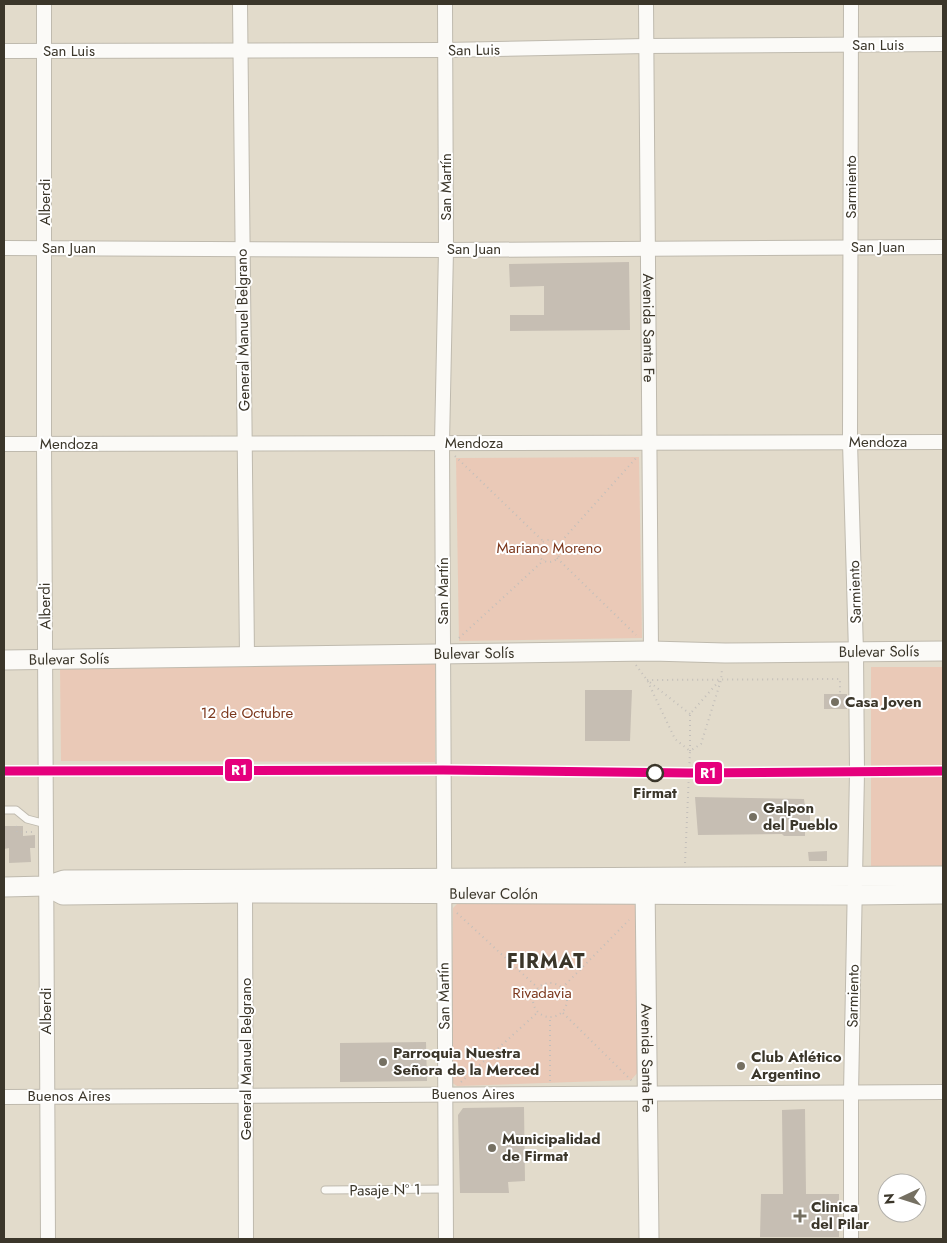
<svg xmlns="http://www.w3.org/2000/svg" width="947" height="1243" font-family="Jost,sans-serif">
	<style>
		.green { fill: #eac9b7 }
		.building { fill: #c6beb3 }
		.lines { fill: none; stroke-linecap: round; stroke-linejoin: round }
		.lane-casing { stroke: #bfbaae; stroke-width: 9 }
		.street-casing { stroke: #bfbaae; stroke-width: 16 }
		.secondary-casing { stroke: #bfbaae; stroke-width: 21 }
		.path { stroke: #c3bfba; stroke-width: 2; stroke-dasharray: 1 4; stroke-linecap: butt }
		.lane { stroke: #fbfaf7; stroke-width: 7 }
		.street { stroke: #fbfaf7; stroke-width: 14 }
		.secondary { stroke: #fbfaf7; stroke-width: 19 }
		.rail-1-casing { stroke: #fff; stroke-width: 12 }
		.rail-1 { stroke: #e5007d; stroke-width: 9 }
		.poi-dot { fill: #757062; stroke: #fff; stroke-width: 2 }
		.stop-dot { fill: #fff; stroke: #3b362a; stroke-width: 2.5 }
		.labels { text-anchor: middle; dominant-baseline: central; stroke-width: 4; stroke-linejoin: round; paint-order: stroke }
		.street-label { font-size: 15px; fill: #3b362a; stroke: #fff }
		.park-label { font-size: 15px; fill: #7d391e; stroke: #fff }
		.poi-label { font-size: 15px; font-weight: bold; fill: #3b362a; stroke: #fff; text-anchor: start }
		.stop-label { font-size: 15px; font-weight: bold; fill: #3b362a; stroke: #fff }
		.district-label { font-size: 20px; font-weight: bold; letter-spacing: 1px; fill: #3b362a; stroke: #fff }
		.line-badge { stroke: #fff; stroke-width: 2 }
		.badge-label { font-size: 14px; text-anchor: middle; font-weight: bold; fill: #fff }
	</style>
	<rect width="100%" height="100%" fill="#e2dbcb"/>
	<!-- green -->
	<g class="green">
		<path d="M639,457L642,638L459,641L456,458Z"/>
		<path d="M435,664V762L61,761L60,665Z"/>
		<rect x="871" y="667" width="72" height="200"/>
		<path d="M630,902L640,909V1070L631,1080L457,1086L451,1082L453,908L458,903Z"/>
	</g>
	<!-- building -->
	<g class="building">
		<path d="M629,262L630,330L510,331V315H544V286L510,287L509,264Z"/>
		<path d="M585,690H632L630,741H585Z"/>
		<rect x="824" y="694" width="23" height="15"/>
		<path d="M695,797L804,799L805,806H810V827H805V836H784L782,834L698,835Z"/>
		<path d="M4,826H23V836L35,835V848H30L31,862L9,863V848L4,849Z"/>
		<path d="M827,851V861H809L808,852Z"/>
		<path d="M426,1042L427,1081L340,1082V1043Z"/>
		<path d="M524,1107L525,1181L508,1182L509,1193H460L458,1115L463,1108Z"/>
		<path d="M805,1109L806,1194H839V1237H760L761,1194H783L782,1110Z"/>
	</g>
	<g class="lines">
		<!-- lane casing -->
		<g class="lane-casing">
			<g id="lane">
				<path d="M4,810H16L27,819L46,824"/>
				<path d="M325,1190L446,1189"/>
			</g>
		</g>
		<!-- street casing -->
		<g class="street-casing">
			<g id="street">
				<path d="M44,4V444L48,1239"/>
				<path d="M240,4L247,656"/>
				<path d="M445,4L446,250L442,443L446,1239"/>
				<path id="s1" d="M646,4L651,651"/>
				<path d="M4,51L445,50L646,46L943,44"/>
				<path d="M4,248L446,250L943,247"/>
				<path d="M4,444L943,442"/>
				<path d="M245,885L246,1239"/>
				<path d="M4,1097L943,1092"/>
				<path d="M851,1239V1093L857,772L856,652L850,442L851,4"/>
			</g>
		</g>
		<!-- secondary casing -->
		<g class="secondary-casing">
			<g id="secondary">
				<path id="s2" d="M4,660L651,651L725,653L943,651"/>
				<path id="s3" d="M645,883L649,1239"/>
				<path id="s4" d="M46,886L63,895L245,893L856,895L943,894"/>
				<path d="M4,887L46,886L64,880L943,876"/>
			</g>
		</g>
		<!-- path -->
		<g class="path">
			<path d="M455,456L543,541"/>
			<circle cx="549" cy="551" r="11"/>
			<path d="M558,545L637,457"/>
			<path d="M557,558L636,635"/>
			<path d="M459,638L544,560"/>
			<path d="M636,665L647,680L675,739L690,751"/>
			<path d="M690,714L647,680L840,679V694"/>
			<path d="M690,751V714L720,680"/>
			<path d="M16,826L17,832H32"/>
			<path d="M685,863L690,751L701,744L721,680L722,669"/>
			<path d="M457,913L538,988"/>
			<circle cx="550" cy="1000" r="17"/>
			<path d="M562,988L629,920"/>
			<path d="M563,1013L632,1081"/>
			<path d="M550,1081V1018"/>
			<path d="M461,1082L537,1013"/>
		</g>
		<!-- lane -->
		<use href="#lane" class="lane"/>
		<!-- street -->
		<use href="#street" class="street"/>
		<!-- secondary -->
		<use href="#secondary" class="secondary"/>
		<!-- rail-1 casing -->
		<g class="rail-1-casing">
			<path id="rail-1" d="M4,771L443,770L689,773L943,771"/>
		</g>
		<!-- rail-1 -->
		<use href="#rail-1" class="rail-1"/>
	</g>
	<!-- markers -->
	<g class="poi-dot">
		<circle cx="835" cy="702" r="5"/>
		<circle cx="753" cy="817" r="5"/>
		<circle cx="383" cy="1062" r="5"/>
		<circle cx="741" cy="1066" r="5"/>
		<circle cx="492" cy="1148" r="5"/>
		<path d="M797.5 1208.5h5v5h5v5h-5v5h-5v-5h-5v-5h5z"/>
	</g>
	<circle class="stop-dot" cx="655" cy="773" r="8"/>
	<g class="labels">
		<!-- street labels -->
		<g class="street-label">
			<text x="878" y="45">San Luis</text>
			<text transform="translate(474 50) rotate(-1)">San Luis</text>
			<text x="69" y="51">San Luis</text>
			<text transform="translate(446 187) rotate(-90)">San Martín</text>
			<text transform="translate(851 187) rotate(-90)">Sarmiento</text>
			<text transform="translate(45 202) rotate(-90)">Alberdi</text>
			<text x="878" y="247">San Juan</text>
			<text x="69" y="248">San Juan</text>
			<text x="474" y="249">San Juan</text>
			<text stroke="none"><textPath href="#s1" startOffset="324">Avenida Santa Fe</textPath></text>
			<text transform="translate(243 330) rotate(-91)">General Manuel Belgrano</text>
			<text x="878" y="442">Mendoza</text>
			<text x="474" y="443">Mendoza</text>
			<text x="69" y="444">Mendoza</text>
			<text transform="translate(443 591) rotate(-90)">San Martín</text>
			<text transform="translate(855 592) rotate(-92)">Sarmiento</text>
			<text transform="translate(45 606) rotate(-91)">Alberdi</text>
			<text stroke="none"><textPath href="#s2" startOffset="875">Bulevar Solís</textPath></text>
			<text stroke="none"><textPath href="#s2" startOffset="470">Bulevar Solís</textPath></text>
			<text stroke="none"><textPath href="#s2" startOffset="65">Bulevar Solís</textPath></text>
			<text stroke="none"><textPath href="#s4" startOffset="450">Bulevar Colón</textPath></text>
			<text transform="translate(444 996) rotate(-91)">San Martín</text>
			<text transform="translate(853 996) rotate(-89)">Sarmiento</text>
			<text transform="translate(46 1011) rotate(-90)">Alberdi</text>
			<text stroke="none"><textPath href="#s3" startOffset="175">Avenida Santa Fe</textPath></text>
			<text transform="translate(246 1059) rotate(-90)">General Manuel Belgrano</text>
			<text x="473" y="1094">Buenos Aires</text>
			<text x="69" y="1096">Buenos Aires</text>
			<text transform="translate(385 1190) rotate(-1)">Pasaje Nº 1</text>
		</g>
		<!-- park labels -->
		<g class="park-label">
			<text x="549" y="548">Mariano Moreno</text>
			<text x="247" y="713">12 de Octubre</text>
			<text x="542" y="993">Rivadavia</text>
		</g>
		<!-- poi labels -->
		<g class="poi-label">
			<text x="845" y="702">Casa Joven</text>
			<text x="763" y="808">Galpon<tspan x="763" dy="17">del Pueblo</tspan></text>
			<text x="393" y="1053">Parroquia Nuestra<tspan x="393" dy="17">Señora de la Merced</tspan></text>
			<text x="751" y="1057">Club Atlético<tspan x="751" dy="17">Argentino</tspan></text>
			<text x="502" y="1139">Municipalidad<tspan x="502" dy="17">de Firmat</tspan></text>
			<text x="811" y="1207">Clinica<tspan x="811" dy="17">del Pilar</tspan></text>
		</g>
		<!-- stop labels -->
		<g class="stop-label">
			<text x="655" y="793">Firmat</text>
		</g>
		<!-- district labels -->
		<g class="district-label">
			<text x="546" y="961">FIRMAT</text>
		</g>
	</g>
	<g class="line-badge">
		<rect x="224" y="758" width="29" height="24" rx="5" fill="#e5007d"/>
		<rect x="694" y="761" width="29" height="24" rx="5" fill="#e5007d"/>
	</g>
	<g class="badge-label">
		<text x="239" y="775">R1</text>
		<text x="708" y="778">R1</text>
	</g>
	<!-- border -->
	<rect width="947" height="1243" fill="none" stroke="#3b362a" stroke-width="10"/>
	<!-- north arrow -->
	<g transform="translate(902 1198) rotate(266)"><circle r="24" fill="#ffffff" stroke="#b1afaa"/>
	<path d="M0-4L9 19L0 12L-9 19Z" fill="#757062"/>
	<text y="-8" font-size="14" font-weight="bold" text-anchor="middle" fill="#3b362a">N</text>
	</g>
</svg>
